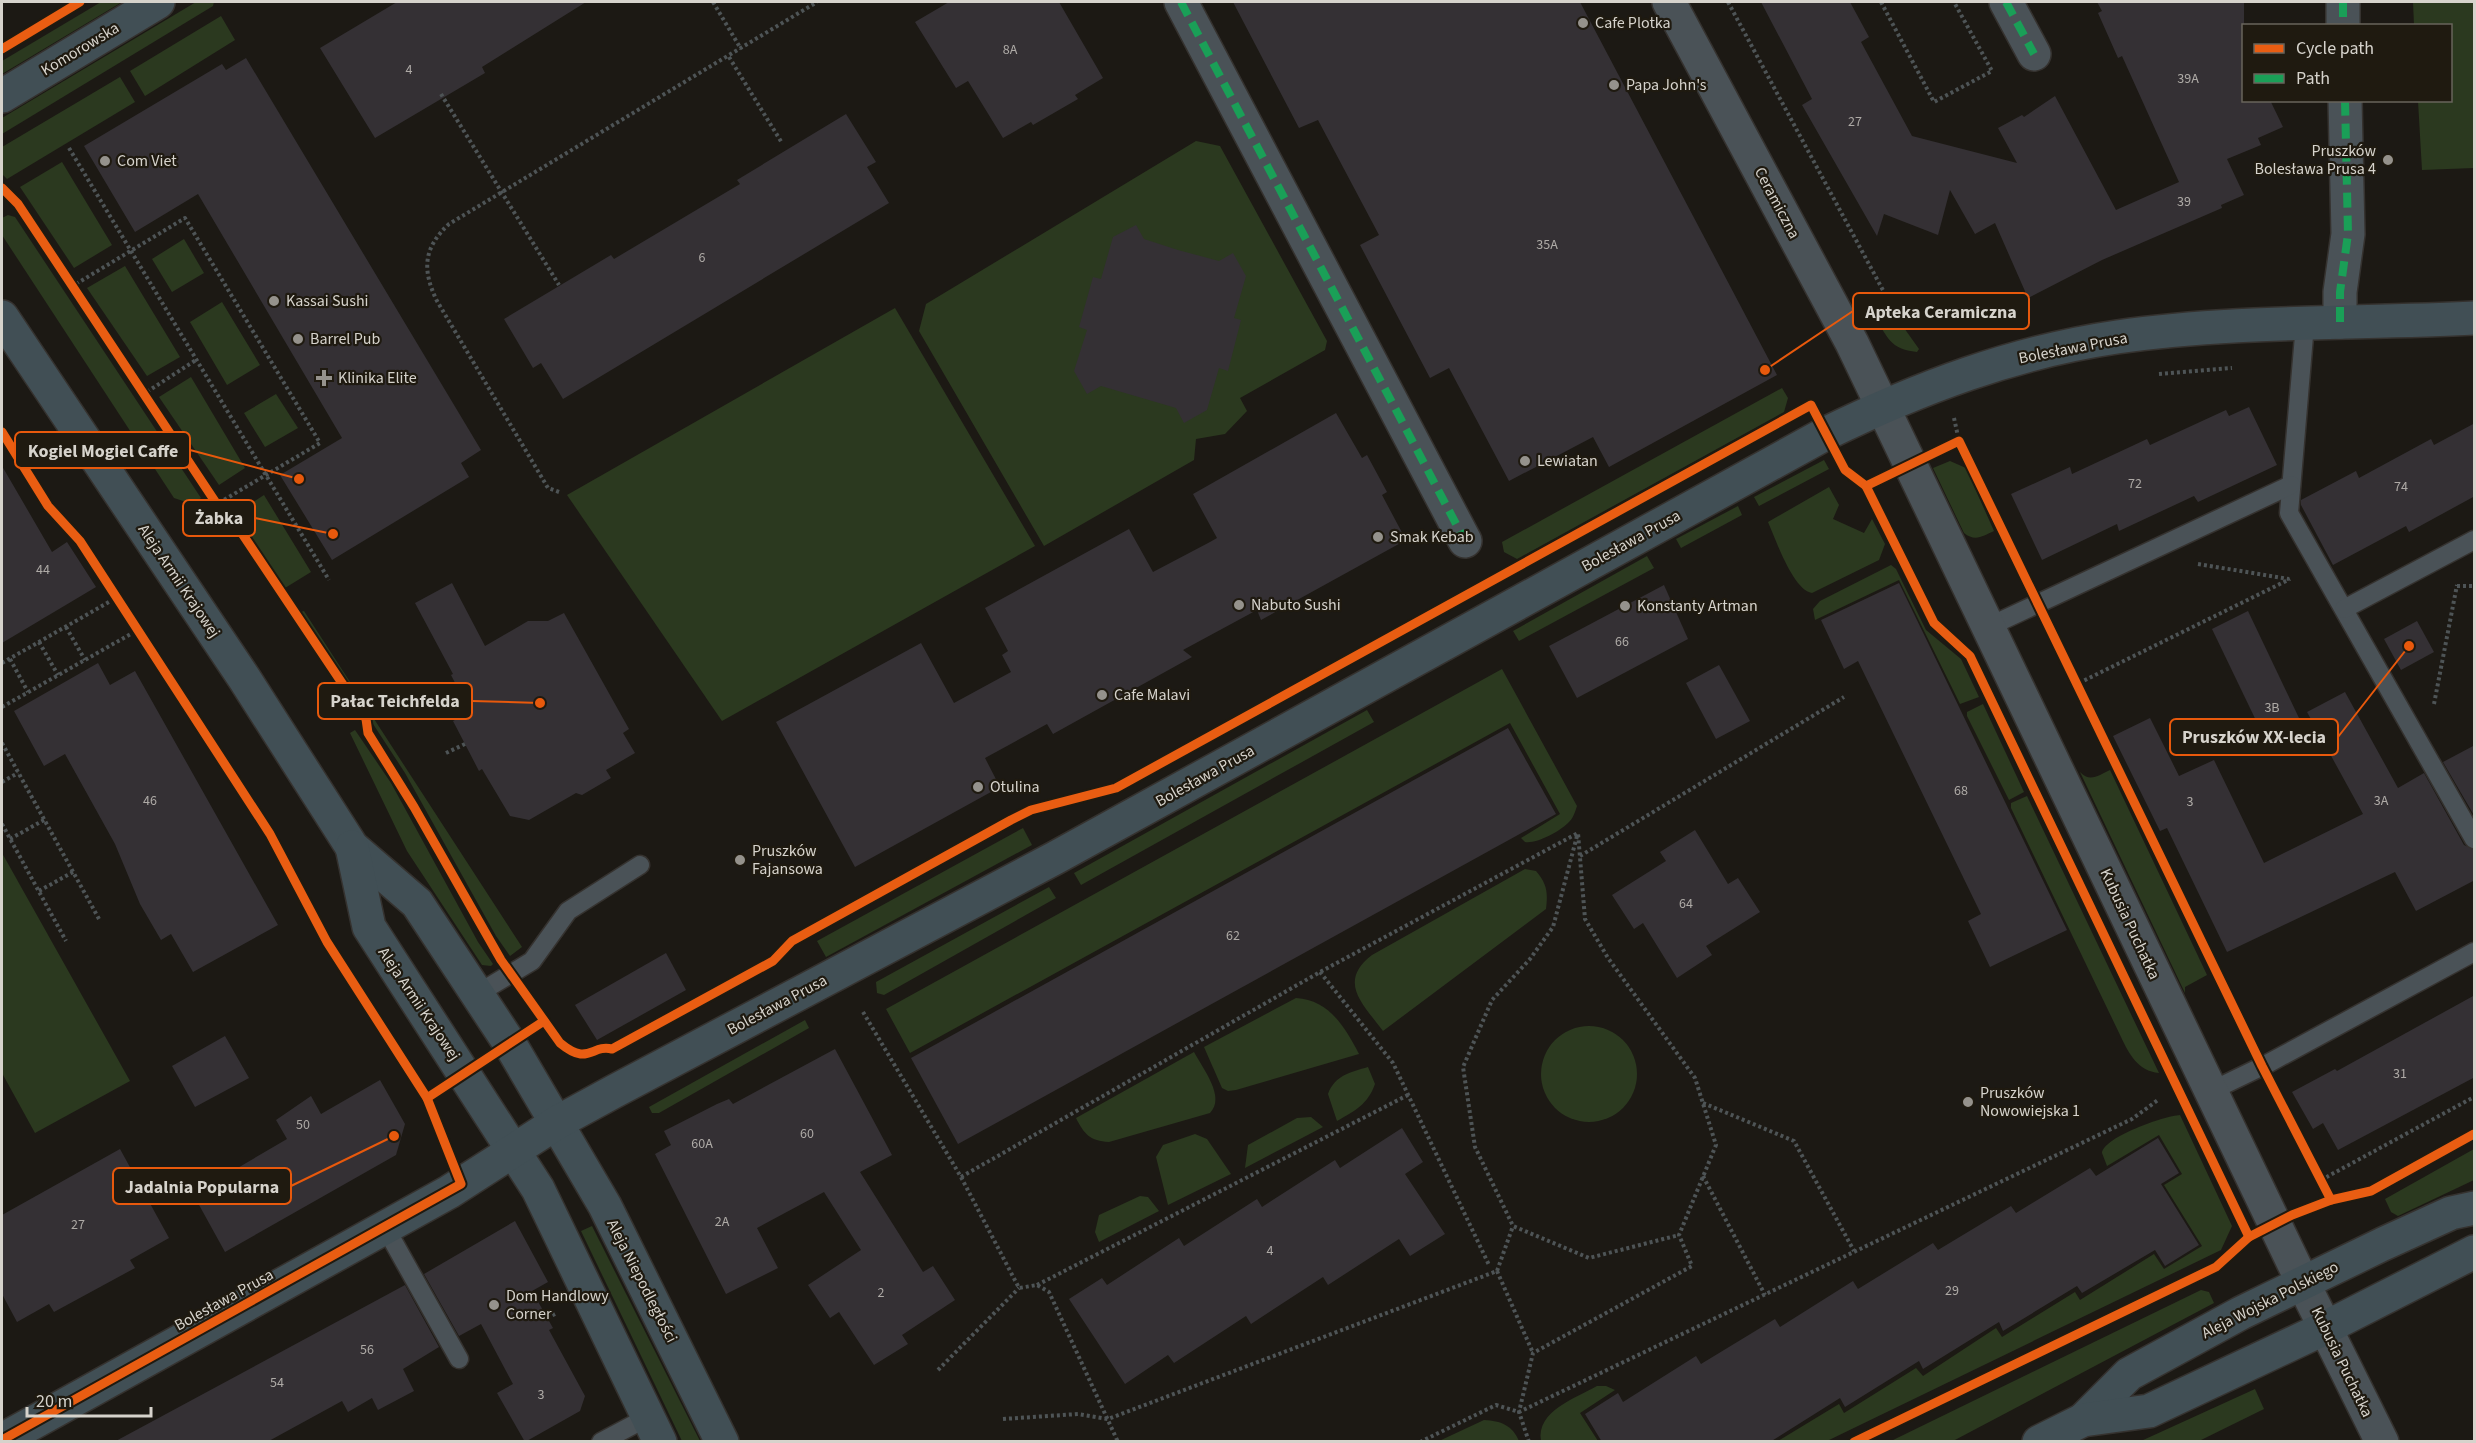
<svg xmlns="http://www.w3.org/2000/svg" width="2476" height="1443" font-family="'Source Sans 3',sans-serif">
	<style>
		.green { fill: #2b391f }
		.building { fill: #343034 }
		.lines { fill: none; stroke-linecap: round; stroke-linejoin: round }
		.lane-casing { stroke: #35322f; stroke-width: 21 }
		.street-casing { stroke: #35322f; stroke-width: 36 }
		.secondary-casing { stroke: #35322f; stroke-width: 36 }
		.path { stroke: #4e5456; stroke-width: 4; stroke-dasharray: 3 3; stroke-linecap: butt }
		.lane { stroke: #4a5257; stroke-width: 18 }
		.street { stroke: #4a5257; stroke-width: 33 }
		.secondary { stroke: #414f55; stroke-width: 33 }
		.quiet { stroke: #1a9f57; stroke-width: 8; stroke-dasharray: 15 8; stroke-linecap: butt }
		.cycleway-casing { stroke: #1f1a10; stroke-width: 13 }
		.cycleway { stroke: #e95d12; stroke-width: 9 }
		.poi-dot { fill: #95928c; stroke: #1f1a10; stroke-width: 2 }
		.labels { text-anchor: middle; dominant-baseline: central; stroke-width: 4.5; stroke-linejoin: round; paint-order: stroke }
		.number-label { font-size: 14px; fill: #aeaaa6 }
		.poi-label { font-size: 16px; fill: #d6d3cc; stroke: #1f1a10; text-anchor: start }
		.street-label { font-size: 16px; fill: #d6d3cc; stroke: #1f1a10 }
		.leader { fill: none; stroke: #e8590c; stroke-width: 2 }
		.callout-dot { fill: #e8590c; stroke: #1f1a10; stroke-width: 2 }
		.callout { fill: #1f1a10; stroke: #e8590c; stroke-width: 2 }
		.callout-label { font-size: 18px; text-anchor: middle; font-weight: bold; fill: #d6d3cc }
	</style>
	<rect width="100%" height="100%" fill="#1c1914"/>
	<!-- green -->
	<g class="green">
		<path d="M101,2H122L2,74V61Z"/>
		<path d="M196,2H214L213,6L2,134V118Z"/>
		<path d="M2413,2H2474V168L2422,170L2418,101L2450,100V26L2414,25Z"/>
		<path d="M221,16L235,40L145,96L130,71Z"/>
		<path d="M120,77L135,102L7,179L2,174V147Z"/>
		<path d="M1196,141L1220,146L1327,341L1325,350L1240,398L1247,411L1225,434L1196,439L1194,460L1044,546L919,331L926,304Z"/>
		<path d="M62,162L112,245L74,268L20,187Z"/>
		<path d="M8,215L15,217L201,498L192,504L174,498L2,235V218Z"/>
		<path d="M184,239L204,273L172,292L152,259Z"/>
		<path d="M125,266L180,357L147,376L87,288Z"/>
		<path d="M1882,297L1919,349L1917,352C1890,349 1888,338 1875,317L1862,324L1856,311Z"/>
		<path d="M222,302L260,365L227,385L190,322Z"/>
		<path d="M895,308L1035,546L722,721L567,495Z"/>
		<path d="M191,377L245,468L219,485L159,397Z"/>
		<path d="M1782,388L1788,398L1784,412L1517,559L1504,552L1502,542Z"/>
		<path d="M276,394L298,428L265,447L244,413Z"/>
		<path d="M1824,460L1829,469L1759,506L1754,497Z"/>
		<path d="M1950,461L1966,468L1994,531C1983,536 1975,542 1964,533L1933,468Z"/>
		<path d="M1829,487L1839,505L1833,519L1864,533L1872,519L1885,544L1879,560L1812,593C1793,590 1776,540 1768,522Z"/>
		<path d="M264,495L311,572L285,588L236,513Z"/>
		<path d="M1738,506L1742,515L1681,548L1676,539Z"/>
		<path d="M1647,556L1654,568L1519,641L1513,631Z"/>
		<path d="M1891,565L1896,569L1926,630L1961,659L1979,697L1960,704L1899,580L1815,620L1813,609L1820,601Z"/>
		<path d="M304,611L522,947L510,956L496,936L405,773L300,612Z"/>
		<path d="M1502,669L1577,806C1575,812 1573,819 1568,823C1559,832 1536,844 1525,842L1521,838L1560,814L1510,723L910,1053L886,1009Z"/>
		<path d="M1983,704L2024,792L2009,800L1967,716V712Z"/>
		<path d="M1367,710L1374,722L1081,885L1074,873Z"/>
		<path d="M355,730L391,783L478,942L493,964L491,966L482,965L407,851L350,733Z"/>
		<path d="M2110,770L2207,975L2185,987V993L2080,772C2090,783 2099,775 2110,770Z"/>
		<path d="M2027,796L2159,1073C2138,1071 2129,1054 2121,1037L2011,808V803Z"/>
		<path d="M1023,828L1032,845L826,957L817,941Z"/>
		<path d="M2,853L130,1081L35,1133L2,1073Z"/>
		<path d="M1525,869L1536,871C1547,884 1548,892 1546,909L1383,1031C1363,1004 1337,982 1372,955Z"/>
		<path d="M1049,887L1056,898L884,995L877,993L876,982Z"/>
		<path d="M1296,998C1329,1000 1345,1027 1359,1054L1236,1090L1228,1091L1222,1088L1204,1047Z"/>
		<path d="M805,1020L809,1028L659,1113H652L649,1107Z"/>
		<circle cx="1589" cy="1074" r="48"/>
		<path d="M1194,1052C1203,1069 1226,1097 1210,1113L1109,1142C1090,1141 1084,1134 1076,1118Z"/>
		<path d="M1368,1067L1375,1084C1368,1104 1355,1111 1337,1121L1328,1094C1335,1075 1351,1072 1368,1067Z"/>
		<path d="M2180,1115L2232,1226L2221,1250L1827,1441H1778L1839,1404L1844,1413L1916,1368L1923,1376L1996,1328L2002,1337L2075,1292L2080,1300L2154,1254L2164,1269L2202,1246L2164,1185L2182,1174L2159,1135L2107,1166L2102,1153C2104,1137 2164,1116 2180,1115Z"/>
		<path d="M1311,1117L1323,1127L1245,1168L1248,1145L1297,1118Z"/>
		<path d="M1195,1134L1207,1139L1231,1174L1168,1205L1156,1157L1163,1145Z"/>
		<path d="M2474,1149V1180L2398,1216L2391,1212L2385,1199Z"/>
		<path d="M1140,1196L1148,1197L1159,1211L1099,1242L1095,1232L1099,1215Z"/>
		<path d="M592,1226L700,1441H682L581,1231Z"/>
		<path d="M2201,1290L2209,1292L2214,1303L1953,1441H1891Z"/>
		<path d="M1597,1386H1606L1615,1390L1580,1413L1598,1441H1541C1536,1411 1576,1398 1597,1386Z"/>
		<path d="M2255,1389L2264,1409L2199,1441H2141Z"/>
		<path d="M1484,1420C1501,1421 1512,1425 1519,1441H1439Z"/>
	</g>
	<!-- building -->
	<g class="building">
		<path d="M397,2H586L482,67L485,73L375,138L320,48Z"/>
		<path d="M949,2H1059L1103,78L1075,95L1078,99L1033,125L1031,122L1003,138L968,81L956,88L915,22Z"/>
		<path d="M1233,2H1580L1777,375L1609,467L1593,437L1509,481L1449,368L1430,378L1360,245L1379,235L1318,120L1299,128Z"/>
		<path d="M1761,2H1850L1869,37L1861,42L1912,136L2017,163L1998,128L2022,115L2024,117L2055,96L2116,210L2179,182L2122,56L2118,58L2098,13L2102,11L2097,2H2244V100H2270L2283,127L2258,138L2261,145L2227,159L2244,195L2221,205L2222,208L2102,260L2028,298L1995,223L1975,234L1950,190L1938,235L1884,214L1877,236L1802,105L1812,99Z"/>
		<path d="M246,58L481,450L461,463L469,477L332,560L280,475L342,438L198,194L135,232L84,146L222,64L226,70Z"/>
		<path d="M846,114L876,162L867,167L889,203L563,399L541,363L533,368L504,319L611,255L614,259L740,184L737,180Z"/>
		<path d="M1136,225L1144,239L1178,250L1219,261L1233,253L1246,276L1234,318L1241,320L1228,371L1219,368L1207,410L1184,423L1176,408L1142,398L1101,386L1087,394L1074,371L1087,330L1079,327L1093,277L1101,279L1113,237Z"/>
		<path d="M2249,407L2277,465L2198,502L2194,496L2119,531L2117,524L2042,560L2011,494L2070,467L2072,474L2147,439L2150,445L2226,410L2229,416Z"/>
		<path d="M1336,413L1362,458L1367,455L1387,492L1382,495L1406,540L1261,620L1257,610L1183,650L1192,657L1053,734L1047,724L985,758L1000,787L855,867L776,722L921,643L954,703L1011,672L1002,655L1008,651L985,608L1129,529L1153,572L1210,542L1217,538L1193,494Z"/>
		<path d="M2475,423V496L2409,532L2406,526L2333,565L2301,505V500L2356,471L2359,478L2431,439L2434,445Z"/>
		<path d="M2,466L52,552L67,542L96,587L2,643Z"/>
		<path d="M452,583L485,646L528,621H548L564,613L629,729L623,733L635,753L606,770L611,778L582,795L576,793L529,820L510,816L482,769L479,771L453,721L470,712L451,675L453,674L415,603Z"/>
		<path d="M1899,583L2067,930L1990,967L1968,921L1981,914L1858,661L1844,669L1821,620Z"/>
		<path d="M1664,585L1688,639L1577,698L1549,646Z"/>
		<path d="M2248,611L2299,718L2263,735L2212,629Z"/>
		<path d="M2417,621L2434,652L2401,670L2384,639Z"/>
		<path d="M98,663L110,685L135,671L278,925L193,972L171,934L161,940L140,904L115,844L65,754L44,766L14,711Z"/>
		<path d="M1719,665L1750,721L1716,739L1686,683Z"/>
		<path d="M2345,692L2398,788L2424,773L2464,845L2475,850V880L2416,911L2395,872L2227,952L2167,828L2160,831L2113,736L2150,718L2179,776L2214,760L2264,863L2363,814L2307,712Z"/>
		<path d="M1508,728L1556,814L958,1144L911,1058Z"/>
		<path d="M2475,745V817L2443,762Z"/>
		<path d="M1695,830L1728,884L1738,878L1760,912L1706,946L1712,955L1677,978L1643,923L1634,929L1612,895L1666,861L1660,852Z"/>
		<path d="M666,953L686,990L597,1040L575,1005Z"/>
		<path d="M2475,995V1077L2338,1150L2323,1123L2313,1129L2292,1092L2335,1069L2337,1071Z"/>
		<path d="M225,1036L249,1078L195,1107L172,1066Z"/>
		<path d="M835,1049L892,1155L860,1172L923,1272L933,1266L955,1300L902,1335L908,1344L874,1365L839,1312L830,1318L808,1285L861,1250L824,1192L757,1228L778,1268L726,1294L655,1154L671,1145L664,1131L717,1104L729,1099L733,1104Z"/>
		<path d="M380,1080L405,1124L396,1155L225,1252L193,1194L287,1139L276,1120L311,1096L321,1114Z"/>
		<path d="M1402,1128L1423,1162L1405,1174L1445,1234L1410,1256L1399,1239L1328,1285L1323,1277L1251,1324L1246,1316L1174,1363L1168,1355L1125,1384L1069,1299L1102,1278L1107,1285L1179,1238L1184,1246L1257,1199L1262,1207L1335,1160L1340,1168Z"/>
		<path d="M2158,1138L2179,1173L2161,1184L2199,1245L2165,1266L2155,1250L2082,1293L2077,1286L2003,1331L1999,1322L1923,1369L1919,1361L1845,1407L1840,1398L1770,1442H1602L1585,1414L1618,1393L1623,1402L1696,1356L1701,1364L1775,1319L1780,1327L1853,1281L1858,1289L1933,1243L1938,1250L2011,1206L2016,1213L2090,1168L2096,1176Z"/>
		<path d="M120,1149L169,1238L130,1260L135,1268L54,1312L49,1304L17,1322L2,1294V1215Z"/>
		<path d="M515,1221L548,1282L532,1291L553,1328L549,1330L585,1396L580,1411L525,1442L497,1393L513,1384L481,1324L459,1336L424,1274Z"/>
		<path d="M405,1285L439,1347L403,1369L414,1391L378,1410L372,1398L348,1412L342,1401L267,1442H114Z"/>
	</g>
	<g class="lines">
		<!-- lane casing -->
		<g class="lane-casing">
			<g id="lane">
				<path d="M2305,324L2289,513L2474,839"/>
				<path d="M2344,609L2474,540"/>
				<path d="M1988,627L2291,485"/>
				<path d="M477,994L532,961L568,911L640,865"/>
				<path d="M2211,1091L2267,1064L2474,952"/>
				<path d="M385,1227L459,1359"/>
				<path d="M601,1442L648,1417"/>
			</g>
		</g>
		<!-- street casing -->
		<g class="street-casing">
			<g id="street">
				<path d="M1181,2L1465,541"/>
				<path d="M1669,2L1852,343L2303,1283L2382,1442"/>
				<path d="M2006,2L2034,54"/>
				<path d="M2343,2V26"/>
				<path d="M2340,322V292L2348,234L2345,100"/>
			</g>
		</g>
		<!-- secondary casing -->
		<g class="secondary-casing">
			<g id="secondary">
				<path d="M2,96L158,2"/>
				<path d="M2,317L244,678L352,847L417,903L510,1044L605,1206L722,1442"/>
				<path d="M352,847L369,927L538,1189L660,1442"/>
				<path d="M2083,1420L2129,1374L2241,1313L2383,1244L2451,1213L2474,1208"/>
				<path d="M2,1440L449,1192L558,1122L613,1092L1055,858L1825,434C1919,388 2014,352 2117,337C2235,320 2356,324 2474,318"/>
				<path d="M2039,1442L2083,1420L2149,1411L2325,1328L2474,1252"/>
			</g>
		</g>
		<!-- path -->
		<g class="path">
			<path d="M713,2L741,49"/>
			<path d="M1728,2L1892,307L1911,328"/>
			<path d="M1881,2L1934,102L1992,71L1954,2"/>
			<path d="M729,57L782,143"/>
			<path d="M441,94L559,285"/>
			<path d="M69,148L329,580"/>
			<path d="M71,287L185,218L320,443L217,504"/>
			<path d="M2159,374L2232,368"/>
			<path d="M142,395L196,360"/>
			<path d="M1954,418L1959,441"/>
			<path d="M559,492L548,488L437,301C422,270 423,248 449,224L817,2"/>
			<path d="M2198,564L2289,579"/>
			<path d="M2457,586H2474"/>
			<path d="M66,627L85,660"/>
			<path d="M39,642L58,675"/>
			<path d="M10,659L28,692"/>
			<path d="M2,663L116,598"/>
			<path d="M2079,683L2290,579"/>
			<path d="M2434,704L2457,585"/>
			<path d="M2,707L136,631"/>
			<path d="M2,743L99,919"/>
			<path d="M446,753L465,744"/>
			<path d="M2,782L18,773"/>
			<path d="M2,824L66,941"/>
			<path d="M1577,836L1553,927L1530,959L1492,1000L1463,1067L1475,1147L1513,1226L1589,1258L1679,1235"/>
			<path d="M10,839L44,820"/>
			<path d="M1580,856L1844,697"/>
			<path d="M39,891L73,872"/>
			<path d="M1320,972L1393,1063L1489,1265"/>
			<path d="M863,1012L961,1177L1019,1288L1037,1285L1049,1292L1118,1442"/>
			<path d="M1703,1103L1794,1141L1854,1251"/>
			<path d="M1703,1176L1765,1295"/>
			<path d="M961,1177L1320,972L1578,833"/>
			<path d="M2321,1180L2474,1097"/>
			<path d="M1497,1271L1533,1353"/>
			<path d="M1037,1285L1408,1095"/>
			<path d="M547,1318L557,1313"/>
			<path d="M938,1370L1019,1288"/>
			<path d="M1003,1419L1078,1414L1108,1419L1497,1271L1513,1226"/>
			<path d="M1420,1442L1496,1405L1519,1412L2132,1119L2158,1100"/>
			<path d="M1529,1442L1519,1412L1533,1353L1692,1266L1679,1235L1716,1145L1695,1078L1608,958L1585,919L1578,833"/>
		</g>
		<!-- lane -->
		<use href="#lane" class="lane"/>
		<!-- street -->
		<use href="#street" class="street"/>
		<!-- secondary -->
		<use href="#secondary" class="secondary"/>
		<!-- quiet -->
		<g class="quiet">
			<path d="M1181,2L1465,541"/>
			<path d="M2006,2L2034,54"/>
			<path d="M2343,2V26"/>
			<path d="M2340,322V292L2348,234L2345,100"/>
		</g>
		<!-- cycleway casing -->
		<g class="cycleway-casing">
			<g id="cycleway">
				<path d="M2,49L80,2"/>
				<path d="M2,188L18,204L226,518L237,526L366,719L368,733L414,807L501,960L560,1043C589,1067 591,1044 612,1049L773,961L792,941L1011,820L1031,810L1116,788L1811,405L1845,470L1866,486L1934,623L1970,656L2249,1237"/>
				<path d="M2,432L48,506L80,541L270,834L327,942L427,1098L461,1184L2,1440"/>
				<path d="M1866,486L1959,441L2262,1066L2331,1200"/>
				<path d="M427,1098L544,1021"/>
				<path d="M1854,1442L2216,1267L2249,1237L2292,1215L2331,1200L2371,1191L2474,1134"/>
			</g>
		</g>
		<!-- cycleway -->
		<use href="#cycleway" class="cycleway"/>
	</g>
	<!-- markers -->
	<g class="poi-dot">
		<circle cx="1583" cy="23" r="6"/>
		<circle cx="1614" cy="85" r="6"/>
		<circle cx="2388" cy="160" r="6"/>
		<circle cx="105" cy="161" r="6"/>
		<circle cx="274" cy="301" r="6"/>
		<circle cx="298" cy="339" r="6"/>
		<path d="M321 369h6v6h6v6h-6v6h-6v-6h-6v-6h6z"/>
		<circle cx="1525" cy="461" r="6"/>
		<circle cx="1378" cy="537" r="6"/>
		<circle cx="1239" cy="605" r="6"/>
		<circle cx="1625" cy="606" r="6"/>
		<circle cx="1102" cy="695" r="6"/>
		<circle cx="978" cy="787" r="6"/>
		<circle cx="740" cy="860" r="6"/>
		<circle cx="1968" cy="1102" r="6"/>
		<circle cx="494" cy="1305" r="6"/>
	</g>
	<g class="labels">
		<!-- number labels -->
		<g class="number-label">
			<text x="1010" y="50">8A</text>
			<text x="409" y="70">4</text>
			<text x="2188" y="79">39A</text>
			<text x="1855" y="122">27</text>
			<text x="2184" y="202">39</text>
			<text x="1547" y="245">35A</text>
			<text x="702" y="258">6</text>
			<text x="2135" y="484">72</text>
			<text x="2401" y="487">74</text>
			<text x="43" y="570">44</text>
			<text x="1622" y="642">66</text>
			<text x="2272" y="708">3B</text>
			<text x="1961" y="791">68</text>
			<text x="150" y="801">46</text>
			<text x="2381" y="801">3A</text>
			<text x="2190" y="802">3</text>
			<text x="1686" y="904">64</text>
			<text x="1233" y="936">62</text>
			<text x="2400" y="1074">31</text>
			<text x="303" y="1125">50</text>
			<text x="807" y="1134">60</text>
			<text x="702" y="1144">60A</text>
			<text x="722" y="1222">2A</text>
			<text x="78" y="1225">27</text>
			<text x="1270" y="1251">4</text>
			<text x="1952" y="1291">29</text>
			<text x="881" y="1293">2</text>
			<text x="367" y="1350">56</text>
			<text x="277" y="1383">54</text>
			<text x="541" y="1395">3</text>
		</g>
		<!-- poi labels -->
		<g class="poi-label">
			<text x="1595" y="23">Cafe Plotka</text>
			<text x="1626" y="85">Papa John's</text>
			<text x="2376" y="151" text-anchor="end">Pruszków<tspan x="2376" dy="18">Bolesława Prusa 4</tspan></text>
			<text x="117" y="161">Com Viet</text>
			<text x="286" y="301">Kassai Sushi</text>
			<text x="310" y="339">Barrel Pub</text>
			<text x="338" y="378">Klinika Elite</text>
			<text x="1537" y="461">Lewiatan</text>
			<text x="1390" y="537">Smak Kebab</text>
			<text x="1251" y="605">Nabuto Sushi</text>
			<text x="1637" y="606">Konstanty Artman</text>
			<text x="1114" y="695">Cafe Malavi</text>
			<text x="990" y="787">Otulina</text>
			<text x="752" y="851">Pruszków<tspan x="752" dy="18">Fajansowa</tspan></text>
			<text x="1980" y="1093">Pruszków<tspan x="1980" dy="18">Nowowiejska 1</tspan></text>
			<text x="506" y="1296">Dom Handlowy<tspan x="506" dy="18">Corner</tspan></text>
		</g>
		<!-- street labels -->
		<g class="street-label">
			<text transform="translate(80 49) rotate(-31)">Komorowska</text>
			<text transform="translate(1777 203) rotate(62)">Ceramiczna</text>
			<text transform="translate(2073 348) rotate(-11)">Bolesława Prusa</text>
			<text transform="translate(1631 541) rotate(-29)">Bolesława Prusa</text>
			<text transform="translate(179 581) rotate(56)">Aleja Armii Krajowej</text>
			<text transform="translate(1205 776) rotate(-29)">Bolesława Prusa</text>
			<text transform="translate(2130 924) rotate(65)">Kubusia Puchatka</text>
			<text transform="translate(419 1004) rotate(56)">Aleja Armii Krajowej</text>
			<text transform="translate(777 1005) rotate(-28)">Bolesława Prusa</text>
			<text transform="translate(642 1281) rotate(63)">Aleja Niepodległości</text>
			<text transform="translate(224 1300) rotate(-29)">Bolesława Prusa</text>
			<text transform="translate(2270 1300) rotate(-27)">Aleja Wojska Polskiego</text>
			<text transform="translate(2342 1362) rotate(64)">Kubusia Puchatka</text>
		</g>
	</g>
	<!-- callouts -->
	<path class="leader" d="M1765 370L1853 311M299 479L190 450M333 534L255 518M540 703L472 701M2409 646L2338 737M394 1136L291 1186"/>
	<g class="callout-dot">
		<circle cx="1765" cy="370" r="6"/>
		<circle cx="299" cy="479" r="6"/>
		<circle cx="333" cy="534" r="6"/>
		<circle cx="540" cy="703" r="6"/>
		<circle cx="2409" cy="646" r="6"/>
		<circle cx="394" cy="1136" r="6"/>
	</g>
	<g class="callout">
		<rect x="1853" y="293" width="176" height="36" rx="6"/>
		<rect x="15" y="432" width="175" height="36" rx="6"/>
		<rect x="183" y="500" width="72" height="36" rx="6"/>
		<rect x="318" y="683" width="154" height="36" rx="6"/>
		<rect x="2170" y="719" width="168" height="36" rx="6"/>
		<rect x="113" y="1168" width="178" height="36" rx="6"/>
	</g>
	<g class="callout-label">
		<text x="1941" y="318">Apteka Ceramiczna</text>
		<text x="103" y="457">Kogiel Mogiel Caffe</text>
		<text x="219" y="524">Żabka</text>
		<text x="395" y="707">Pałac Teichfelda</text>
		<text x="2254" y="743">Pruszków XX-lecia</text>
		<text x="202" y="1193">Jadalnia Popularna</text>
	</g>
	<!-- border -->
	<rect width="2476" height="1443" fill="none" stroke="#d6d3cc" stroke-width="6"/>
	<!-- legend -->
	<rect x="2242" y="24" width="210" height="78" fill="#1f1a10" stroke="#68645b" stroke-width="1.5"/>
	<rect x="2254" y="44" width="30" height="9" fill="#e95d12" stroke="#68645b" stroke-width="1.5"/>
	<text x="2296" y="54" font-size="18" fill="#d6d3cc">Cycle path</text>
	<rect x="2254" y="74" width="30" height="9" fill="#1a9f57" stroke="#68645b" stroke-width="1.5"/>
	<text x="2296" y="84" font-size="18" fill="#d6d3cc">Path</text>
	<!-- scale -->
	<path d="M27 1407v9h124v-9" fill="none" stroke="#d6d3cc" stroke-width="3"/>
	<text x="36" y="1407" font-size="18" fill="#d6d3cc" stroke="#1f1a10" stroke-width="4.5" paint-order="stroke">20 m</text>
</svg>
